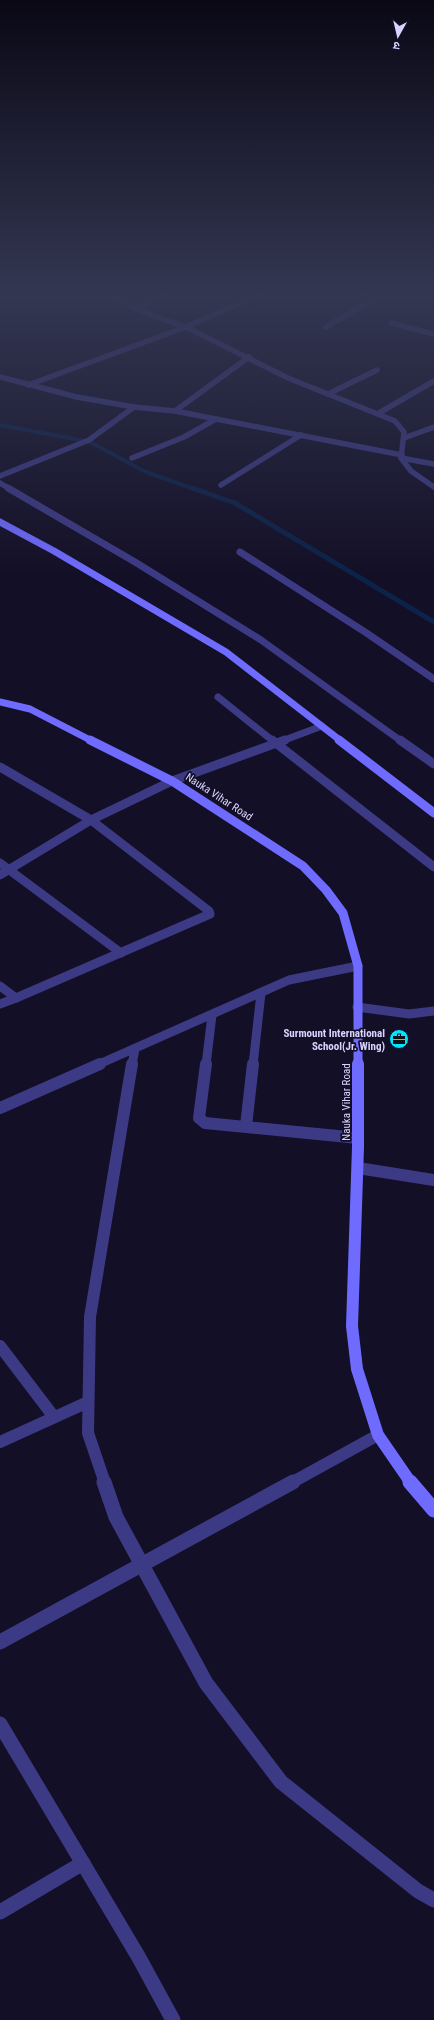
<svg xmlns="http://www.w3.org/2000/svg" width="434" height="2020" font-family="'Roboto Condensed','Noto Sans Devanagari',sans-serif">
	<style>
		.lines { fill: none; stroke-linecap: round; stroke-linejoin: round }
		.stream-far1 { stroke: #0c2248; stroke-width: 4 }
		.stream { stroke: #0c2248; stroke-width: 5 }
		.street-far4 { stroke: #3d3a85; stroke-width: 5.5 }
		.street-far3 { stroke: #3d3a85; stroke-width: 7 }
		.street-far2 { stroke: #3d3a85; stroke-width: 9 }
		.street-far1 { stroke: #3d3a85; stroke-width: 12 }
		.street { stroke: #3d3a85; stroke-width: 15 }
		.secondary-far3 { stroke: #6f6bff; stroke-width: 7 }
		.secondary-far2 { stroke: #6f6bff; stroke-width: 9 }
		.secondary-far1 { stroke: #6f6bff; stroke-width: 12 }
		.secondary { stroke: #6f6bff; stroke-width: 15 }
		.labels { text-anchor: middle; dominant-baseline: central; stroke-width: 3.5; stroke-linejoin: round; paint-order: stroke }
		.street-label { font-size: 11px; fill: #d9d4ff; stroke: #130f26 }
		.poi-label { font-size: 11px; font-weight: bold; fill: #d9d4ff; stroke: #130f26; text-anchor: end }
	</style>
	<rect width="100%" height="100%" fill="#130f26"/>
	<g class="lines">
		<!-- stream-far1 -->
		<path class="stream-far1" d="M0,425L90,442L146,472L194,489"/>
		<!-- stream -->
		<path class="stream" d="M192,488L235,503L434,622"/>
		<!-- street-far4 -->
		<g class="street-far4">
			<path d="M102,293L156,317L186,327L288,378L395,421L404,432L401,458L411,471L434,487"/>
			<path d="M136,308L169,293"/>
			<path d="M391,323L434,334"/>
			<path d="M326,327L376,298L360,293"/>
			<path d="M0,377L77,397L134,407L175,411L402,455"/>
			<path d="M28,385L186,327L262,293"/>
			<path d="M328,394L377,370"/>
			<path d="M175,411L249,357"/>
			<path d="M379,413L434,381"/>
			<path d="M404,438L434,427"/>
			<path d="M132,458L184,437L216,419"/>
			<path d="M401,458L434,464"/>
			<path d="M0,476L89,440L134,407"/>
			<path d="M0,483L10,489"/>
			<path d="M221,485L301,435"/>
		</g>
		<!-- street-far3 -->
		<g class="street-far3">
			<path d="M8,488L135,562L261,640L401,741"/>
			<path d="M240,552L365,632L434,679"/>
			<path d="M218,697L273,741"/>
			<path d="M282,741L322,726"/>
		</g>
		<!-- street-far2 -->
		<g class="street-far2">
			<path d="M272,740L434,867"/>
			<path d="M400,740L434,764"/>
			<path d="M0,767L91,820L209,911L210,914L16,998"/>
			<path d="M0,863L121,953"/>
			<path d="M0,875L91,820L172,781L285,740"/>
			<path d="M0,986L16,998L0,1004"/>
			<path d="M357,1007L409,1014L434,1011"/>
			<path d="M97,1065L289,980L358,966"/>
			<path d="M132,1065L135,1049"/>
			<path d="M206,1065L212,1015"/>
			<path d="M253,1065L261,993"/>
		</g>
		<!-- street-far1 -->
		<g class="street-far1">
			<path d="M206,1064L199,1118L205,1123L358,1138"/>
			<path d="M0,1108L100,1064"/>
			<path d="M246,1126L253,1064"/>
			<path d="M358,1168L434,1180"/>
			<path d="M0,1346L54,1417"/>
			<path d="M0,1442L88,1402"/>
			<path d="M105,1483L88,1433L90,1317L132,1064"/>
			<path d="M291,1483L378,1435"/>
		</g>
		<!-- street -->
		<g class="street">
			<path d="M104,1482L116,1517L206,1683L281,1782L418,1891L434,1900"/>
			<path d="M0,1642L293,1482"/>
			<path d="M0,1724L138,1956L173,2020"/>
			<path d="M0,1912L83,1863"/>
		</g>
		<!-- secondary-far3 -->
		<g class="secondary-far3">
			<path d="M0,522L54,551L226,652L341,741"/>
			<path d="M0,702L30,709L92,741"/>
		</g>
		<!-- secondary-far2 -->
		<g class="secondary-far2">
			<path d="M90,740L172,781L303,866L326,890L343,913L358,966V1065"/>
			<path d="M339,740L434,813"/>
		</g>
		<!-- secondary-far1 -->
		<path class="secondary-far1" d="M358,1064V1147L352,1326L357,1369L378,1435L411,1483"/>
		<!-- secondary -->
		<path class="secondary" d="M410,1482L434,1510"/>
	</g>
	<!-- sky -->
	<linearGradient id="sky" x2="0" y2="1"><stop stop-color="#0a0815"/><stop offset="0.51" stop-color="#333752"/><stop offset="1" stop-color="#333752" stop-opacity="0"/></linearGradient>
	<rect width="434" height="576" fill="url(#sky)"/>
	<!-- icons -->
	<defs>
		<g id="office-disc" transform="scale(1)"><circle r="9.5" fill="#00e5ff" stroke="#130f26"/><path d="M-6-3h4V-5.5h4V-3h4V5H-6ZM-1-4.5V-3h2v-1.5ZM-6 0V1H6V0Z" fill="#111"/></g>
	</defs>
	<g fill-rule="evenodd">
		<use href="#office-disc" x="399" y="1039"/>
	</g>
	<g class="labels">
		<!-- street labels -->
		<g class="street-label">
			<text transform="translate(219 797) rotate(33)">Nauka Vihar Road</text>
			<text transform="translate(346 1102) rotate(-90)">Nauka Vihar Road</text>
		</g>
		<!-- poi labels -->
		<g class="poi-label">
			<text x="385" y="1033">Surmount International<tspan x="385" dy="13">School(Jr. Wing)</tspan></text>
		</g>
	</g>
	<!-- north arrow -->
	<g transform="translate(398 36) rotate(188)" stroke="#130f26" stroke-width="3" paint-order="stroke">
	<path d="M0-3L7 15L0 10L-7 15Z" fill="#d9d4ff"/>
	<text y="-6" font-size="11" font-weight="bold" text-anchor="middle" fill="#d9d4ff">उ</text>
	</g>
</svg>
